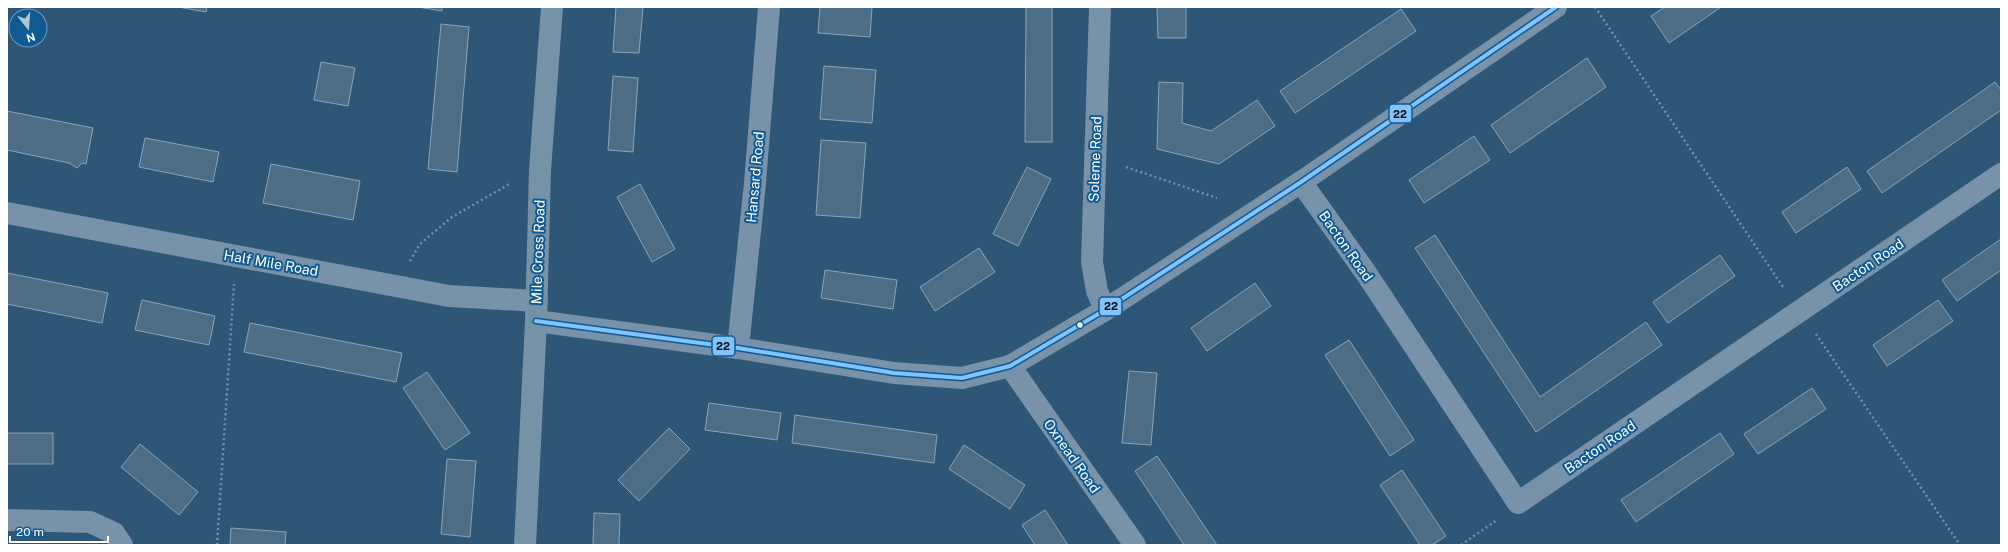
<svg xmlns="http://www.w3.org/2000/svg" width="2008" height="552" font-family="'Public Sans',sans-serif">
	<style>
		.building { fill: #4c6d85; stroke: #8ca4b6 }
		.lines { fill: none; stroke-linecap: round; stroke-linejoin: round }
		.path { stroke: #7792a9; stroke-width: 2.5; stroke-dasharray: 2 3; stroke-linecap: butt }
		.street { stroke: #7792a9; stroke-width: 22 }
		.primary { stroke: #7592a7; stroke-width: 22 }
		.bus-1-casing { stroke: #105a94; stroke-width: 7 }
		.bus-1 { stroke: #80c4ff; stroke-width: 4 }
		.bus-dot { fill: #fff; stroke: #105a94; stroke-width: 1.5 }
		.labels { text-anchor: middle; dominant-baseline: central; stroke-width: 4; stroke-linejoin: round; paint-order: stroke }
		.street-label { font-size: 14px; fill: #fff; stroke: #105a94 }
		.line-badge { stroke: #105a94; stroke-width: 1.5 }
		.pale-badge-label { font-size: 11px; text-anchor: middle; font-weight: bold; fill: #111 }
	</style>
	<rect width="100%" height="100%" fill="#2e5676"/>
	<!-- building -->
	<g class="building">
		<path d="M178,7H207L206,12Z"/>
		<path d="M418,7H442V11Z"/>
		<path d="M616,7H643L639,53L613,52Z"/>
		<path d="M820,7H872L870,37L818,33Z"/>
		<path d="M1026,7H1052V142H1025Z"/>
		<path d="M1157,7H1186V38H1158Z"/>
		<path d="M1665,7H1721L1669,43L1651,16Z"/>
		<path d="M1401,9L1416,31L1295,113L1280,91Z"/>
		<path d="M441,24L469,27L457,172L428,169Z"/>
		<path d="M1587,58L1606,87L1510,153L1491,125Z"/>
		<path d="M321,62L355,68L348,106L314,100Z"/>
		<path d="M824,66L876,70L872,123L820,119Z"/>
		<path d="M613,76L638,78L633,152L608,150Z"/>
		<path d="M1159,82L1183,83L1182,123L1211,131L1257,100L1275,126L1219,164L1157,149Z"/>
		<path d="M1995,82L2001,90V110L1882,193L1867,171Z"/>
		<path d="M7,111L93,128L86,164L82,163L77,168L69,163L7,150Z"/>
		<path d="M1474,136L1490,160L1424,203L1409,180Z"/>
		<path d="M145,138L219,152L213,182L139,167Z"/>
		<path d="M821,140L866,143L860,218L816,215Z"/>
		<path d="M271,164L360,181L353,220L263,203Z"/>
		<path d="M1027,167L1051,179L1018,246L993,234Z"/>
		<path d="M1847,167L1861,189L1796,233L1782,212Z"/>
		<path d="M640,184L675,249L652,262L617,197Z"/>
		<path d="M1435,235L1540,397L1646,322L1662,345L1536,432L1415,248Z"/>
		<path d="M2001,239V270L1957,301L1942,280Z"/>
		<path d="M979,248L995,272L935,311L920,287Z"/>
		<path d="M1720,255L1735,276L1668,323L1653,302Z"/>
		<path d="M825,270L897,280L893,309L821,298Z"/>
		<path d="M7,273L108,293L102,323L7,304Z"/>
		<path d="M1255,283L1271,306L1207,351L1191,328Z"/>
		<path d="M142,300L215,316L209,345L135,330Z"/>
		<path d="M1938,300L1953,321L1887,366L1873,345Z"/>
		<path d="M250,323L402,353L396,382L244,352Z"/>
		<path d="M1349,340L1414,440L1390,456L1325,355Z"/>
		<path d="M1129,371L1157,373L1151,445L1122,443Z"/>
		<path d="M427,372L470,433L445,450L403,388Z"/>
		<path d="M1812,388L1826,409L1758,454L1744,434Z"/>
		<path d="M709,403L781,413L777,440L705,430Z"/>
		<path d="M795,415L937,435L934,463L792,443Z"/>
		<path d="M669,428L690,449L639,501L618,480Z"/>
		<rect x="7" y="433" width="46" height="31"/>
		<path d="M1720,433L1734,454L1636,522L1621,500Z"/>
		<path d="M140,444L198,492L179,515L121,467Z"/>
		<path d="M964,445L1025,485L1010,509L949,469Z"/>
		<path d="M1157,456L1217,545H1184L1135,471Z"/>
		<path d="M447,459L476,461L470,537L441,534Z"/>
		<path d="M1402,470L1446,536L1432,545H1420L1380,485Z"/>
		<path d="M1045,510L1068,545H1035L1022,525Z"/>
		<path d="M594,513L620,514L619,545H593Z"/>
		<path d="M231,528L286,532L285,545H230Z"/>
	</g>
	<g class="lines">
		<!-- path -->
		<g class="path">
			<path d="M1595,7L1783,287"/>
			<path d="M1126,167L1217,198"/>
			<path d="M410,261L420,244L452,217L511,183"/>
			<path d="M1816,334L1960,545"/>
			<path d="M217,545L234,284"/>
			<path d="M1461,545L1497,520"/>
		</g>
		<!-- street -->
		<g class="street">
			<path d="M1100,7L1092,262L1097,291L1105,310"/>
			<path d="M1301,182L1366,273L1518,503L2001,174"/>
			<path d="M7,213L449,296L537,301"/>
			<path d="M536,321L738,348L894,373L962,378L1010,366L1105,310L1301,182L1556,7"/>
			<path d="M738,348L755,183L769,7"/>
			<path d="M1010,366L1135,545"/>
			<path d="M7,520L90,522L114,533L122,545"/>
		</g>
		<!-- primary -->
		<path class="primary" d="M525,545L536,321L540,170L552,7"/>
		<!-- bus-1 casing -->
		<g class="bus-1-casing">
			<path id="bus-1" d="M536,321L738,348L894,373L962,378L1010,366L1105,310L1301,182L1556,7"/>
		</g>
		<!-- bus-1 -->
		<use href="#bus-1" class="bus-1"/>
	</g>
	<!-- markers -->
	<circle class="bus-dot" cx="1080" cy="325" r="3.5"/>
	<g class="labels">
		<!-- street labels -->
		<g class="street-label">
			<text transform="translate(1095 159) rotate(-88)">Soleme Road</text>
			<text transform="translate(755 177) rotate(-85)">Hansard Road</text>
			<text transform="translate(1346 246) rotate(55)">Bacton Road</text>
			<text transform="translate(538 252) rotate(-88)">Mile Cross Road</text>
			<text transform="translate(271 263) rotate(10)">Half Mile Road</text>
			<text transform="translate(1868 265) rotate(-34)">Bacton Road</text>
			<text transform="translate(1600 447) rotate(-34)">Bacton Road</text>
			<text transform="translate(1072 456) rotate(55)">Oxnead Road</text>
		</g>
	</g>
	<g class="line-badge">
		<rect x="1389" y="104" width="23" height="19" rx="4" fill="#80c4ff"/>
		<rect x="1099" y="297" width="23" height="19" rx="4" fill="#80c4ff"/>
		<rect x="712" y="336" width="23" height="20" rx="4" fill="#80c4ff"/>
	</g>
	<g class="pale-badge-label">
		<text x="1400" y="118">22</text>
		<text x="1111" y="310">22</text>
		<text x="723" y="350">22</text>
	</g>
	<!-- border -->
	<rect width="2008" height="552" fill="none" stroke="#ffffff" stroke-width="16"/>
	<!-- north arrow -->
	<g transform="translate(28 28) rotate(163)"><circle r="19" fill="#105a94" stroke="#709cbf"/>
	<path d="M0-3L7 15L0 10L-7 15Z" fill="#b6c4cf"/>
	<text y="-6" font-size="11" font-weight="bold" text-anchor="middle" fill="#ffffff">N</text>
	</g>
	<!-- scale -->
	<path d="M10 536v6h98v-6" fill="none" stroke="#ffffff" stroke-width="2"/>
	<text x="16" y="536" font-size="12" fill="#ffffff" stroke="#105a94" stroke-width="3" paint-order="stroke">20 m</text>
</svg>
